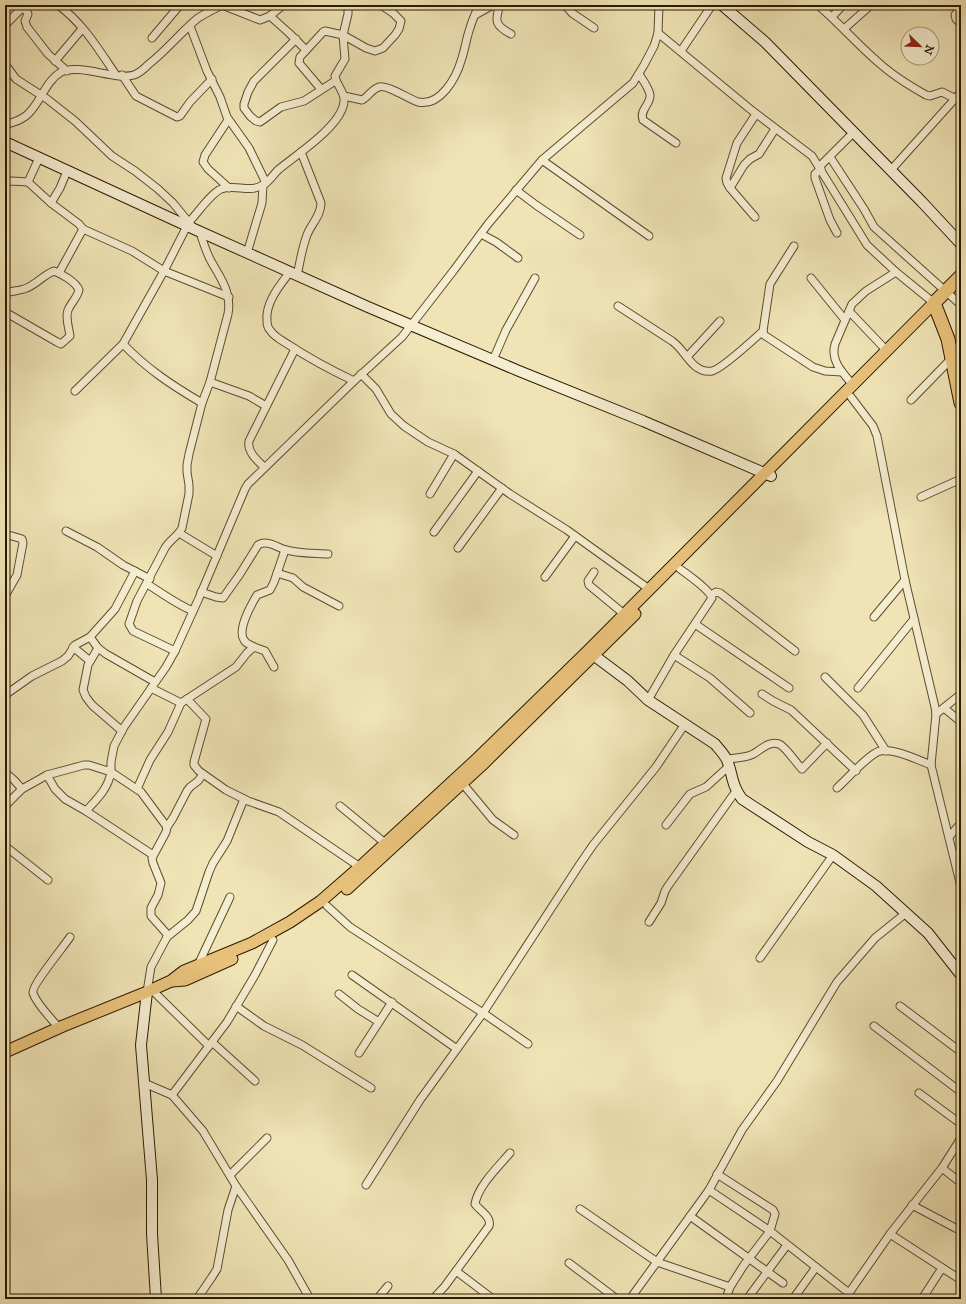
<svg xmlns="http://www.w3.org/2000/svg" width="966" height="1304" font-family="'IM FELL Great Primer',serif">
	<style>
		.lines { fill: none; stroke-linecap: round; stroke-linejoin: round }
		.street-casing { stroke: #5d4c2e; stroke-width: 9 }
		.secondary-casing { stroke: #2c1a01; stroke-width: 12 }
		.primary-casing { stroke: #2c1a01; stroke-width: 13 }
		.highway-casing { stroke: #2c1a01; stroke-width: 15 }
		.street { stroke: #f5edd0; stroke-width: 7 }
		.secondary { stroke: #f5edd0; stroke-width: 10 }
		.primary { stroke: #e8c27b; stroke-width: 11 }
		.highway { stroke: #e8c27b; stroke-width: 13 }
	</style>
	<rect width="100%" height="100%" fill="#f0e4b6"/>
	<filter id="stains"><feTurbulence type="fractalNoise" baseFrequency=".005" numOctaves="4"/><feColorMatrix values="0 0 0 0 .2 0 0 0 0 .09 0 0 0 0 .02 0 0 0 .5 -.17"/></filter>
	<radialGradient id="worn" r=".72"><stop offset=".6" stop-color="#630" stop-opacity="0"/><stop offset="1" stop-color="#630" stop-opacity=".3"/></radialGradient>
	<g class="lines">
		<!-- street casing -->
		<g class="street-casing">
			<g id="street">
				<path d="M58,5C83,23 99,50 116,75"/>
				<path d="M222,5L260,20L270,16L283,5"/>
				<path d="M500,5C494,22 496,26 511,34"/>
				<path d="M565,5L572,13L594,28"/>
				<path d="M818,5C839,23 857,44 878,62C892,75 910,86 926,95L930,96L942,92L956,99L961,103"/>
				<path d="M961,6L955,15L956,19L961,24"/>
				<path d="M24,7L28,14L25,21L27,27L48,54L67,71"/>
				<path d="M475,15L493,5"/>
				<path d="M270,16L289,33L306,50"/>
				<path d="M832,17L843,5"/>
				<path d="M5,25L25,5"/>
				<path d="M190,26L207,71L220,97L227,117L249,148L266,183"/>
				<path d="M844,29L871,5"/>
				<path d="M658,33L750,109L812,156L867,245L896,272L934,303"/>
				<path d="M152,38L180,5"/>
				<path d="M296,39L254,81L248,92L244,104V108L250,116L256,121L260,122L281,107L304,101L335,81"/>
				<path d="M681,51L712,5"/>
				<path d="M55,61L82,29"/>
				<path d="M5,64L16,79L47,99L75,121L112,156L135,171L158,189L173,203L191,225"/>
				<path d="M639,74C643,80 649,88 650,95C651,104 639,110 643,120L676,143"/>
				<path d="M122,75L136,96L177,117L180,116L190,102L212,79"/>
				<path d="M321,89L299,63L300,57L323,32L325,31L343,35L366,48L375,51L383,48L395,35L399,29L401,21L393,13L381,5"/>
				<path d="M344,96L362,100C368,97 372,89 379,87C386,84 409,99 418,102C440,107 456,78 461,61C465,50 466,39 470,28C472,20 476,13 479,5"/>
				<path d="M228,120L205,155L203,162L208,169L229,188"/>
				<path d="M5,125C14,122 23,120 29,113C41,101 46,81 61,72C79,63 116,81 134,75C140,73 145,68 149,64C167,50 181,32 198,18C206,13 214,9 222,5"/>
				<path d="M830,157L864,209L874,227L961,305"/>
				<path d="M39,158L28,182L51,203L79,224L83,229L59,273"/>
				<path d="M542,160L649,236"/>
				<path d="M819,167L853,133"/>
				<path d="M821,169L815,174V178L830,220L837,233"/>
				<path d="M891,170L961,92"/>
				<path d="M5,182L12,181L28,182"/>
				<path d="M730,188L744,165L750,159L759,154L775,129"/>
				<path d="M516,190L536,205L580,235"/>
				<path d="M51,203L60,188L67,171"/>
				<path d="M755,217L730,188L727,183L726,178L737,143L756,114"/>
				<path d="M189,222C198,213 210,194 221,189C234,184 251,193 263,185C269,182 273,175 278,170C296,155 343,125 344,101C345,92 336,85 335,76L345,59L343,35L348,14V8L347,5"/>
				<path d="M83,229L132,251L164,271L229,297"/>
				<path d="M481,234L496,242L518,258"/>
				<path d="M794,246L770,284L763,331L764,335L813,367L825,371L842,372"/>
				<path d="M247,253L262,203L263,185"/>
				<path d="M290,272C280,285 265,303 267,321C267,324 268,328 270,330C274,337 283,341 289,345C310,359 331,370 354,381"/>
				<path d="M297,276C300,262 302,248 307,235C311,224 321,216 321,203L301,152"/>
				<path d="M811,278L845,320"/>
				<path d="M5,293C11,291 18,291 24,289C35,286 43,275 54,271C62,274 76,282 79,290C77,298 71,303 68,310C65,318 69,328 70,336L61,344L57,342L5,312"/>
				<path d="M618,306L672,341C682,348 686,358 695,366C700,370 706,372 712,371C722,369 754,339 763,331"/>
				<path d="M849,311L887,351"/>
				<path d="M123,344C147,369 173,386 202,403"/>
				<path d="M687,357L720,321"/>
				<path d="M493,360L506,330L535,278"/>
				<path d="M361,374L376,389L391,414L404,426L428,442L454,454L510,494L567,530L649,589"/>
				<path d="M210,382L249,396L266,406"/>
				<path d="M853,385C843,373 830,361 835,344L852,304L866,291L896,272"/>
				<path d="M75,391L123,344L164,271L187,226"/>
				<path d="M851,397L873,426L877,436L905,580L935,707L936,714L931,765L961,887"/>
				<path d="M911,400L952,358"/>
				<path d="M264,467C257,460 247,452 249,441L295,349"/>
				<path d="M430,494L454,454"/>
				<path d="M921,497L961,479"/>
				<path d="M66,531L97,547L123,565L150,579"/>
				<path d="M434,532L478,471"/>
				<path d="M179,533L217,556"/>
				<path d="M5,535L12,536L22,539L23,543L17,575L5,596"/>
				<path d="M458,548L502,488"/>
				<path d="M594,572L588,581L589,585L624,614"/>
				<path d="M277,573L293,578L303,587L339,606"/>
				<path d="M545,577L575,536"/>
				<path d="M147,584C162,593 176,604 193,611"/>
				<path d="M201,592L216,597L223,598L240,574L258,545C267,540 275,546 283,549C297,554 314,553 328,554"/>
				<path d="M711,595L716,592L720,593L795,651"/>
				<path d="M874,617L905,580"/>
				<path d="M695,624L789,688"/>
				<path d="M90,637L98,648L106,654L155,682"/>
				<path d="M73,647L90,661"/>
				<path d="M254,647C251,645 246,644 244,640C237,630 251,605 257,595L270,590L274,582L285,550"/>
				<path d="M98,648L88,665L83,690L86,697L92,705L122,731"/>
				<path d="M175,651L133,631L129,624L137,601L165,548C170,540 178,536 182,528L189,494V485L187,472V465L189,454L202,403L210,382L228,314C232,293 221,279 211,261C206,252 203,242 200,232"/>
				<path d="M674,655L710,678L750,713"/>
				<path d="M825,677L863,715L886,751"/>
				<path d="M151,688L181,703"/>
				<path d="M858,688L914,619"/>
				<path d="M762,694L773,701L791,710L856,771"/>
				<path d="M5,695L32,676L62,661L68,656L75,645L90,637L115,609L135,571"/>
				<path d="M187,699L206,719L194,762V765L199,771L226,790L248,801L279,812L360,867"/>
				<path d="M648,700L674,655L712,598C709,589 688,575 680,569"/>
				<path d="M944,708L961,722"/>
				<path d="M936,714L961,694"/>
				<path d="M726,759C735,758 743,758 751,755C759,752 768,740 779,744C786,747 796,763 802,769L827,743"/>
				<path d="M5,772L14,780L22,789"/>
				<path d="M47,775L55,789L65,799L86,811L153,855"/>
				<path d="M463,784L493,820L514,835"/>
				<path d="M837,788C846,780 870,753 880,751C894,748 918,760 931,765"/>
				<path d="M137,789L150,760L168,732L181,703L236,667L247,653L254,647L265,651L274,667"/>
				<path d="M5,806L22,789L40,779L47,775L84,765H89L111,772V762L114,746L124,727L166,667L175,651L199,598L245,489L248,484L354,381L402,337L454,270L488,224L542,160L633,83L644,65L654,46L658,33L659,5"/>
				<path d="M340,806L385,843"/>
				<path d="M86,811C97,799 108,789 111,772L141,792L167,827"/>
				<path d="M666,825L690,794L706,787L728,767"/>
				<path d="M949,837L961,823"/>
				<path d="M5,846L48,880"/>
				<path d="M327,906L350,927L483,1013L528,1044"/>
				<path d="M649,922L661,903L665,891L668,886L736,791"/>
				<path d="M167,937L188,920L196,911L209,872L213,863L227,841L244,799"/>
				<path d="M760,958L833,855"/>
				<path d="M198,965L230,897"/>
				<path d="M352,975L457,1049"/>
				<path d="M152,990L209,1046"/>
				<path d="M147,992L151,967L167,937V934L151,916V908L158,895L161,883L153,863L152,858L166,832L167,827L173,818L187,791L190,787L198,781L203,774"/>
				<path d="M339,994L358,1009L379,1022"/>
				<path d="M236,1006L264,1026L302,1045L371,1088"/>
				<path d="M900,1006L961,1052"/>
				<path d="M874,1026L961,1092"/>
				<path d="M59,1028C52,1019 37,1005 33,993C31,986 65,945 70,937"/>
				<path d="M212,1042L255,1081"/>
				<path d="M359,1053L392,1002"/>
				<path d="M144,1083L172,1095L203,1131L236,1186L288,1260L310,1299"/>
				<path d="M919,1093L961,1124"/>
				<path d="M172,1095L227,1022L255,975L273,940"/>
				<path d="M942,1168L961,1183"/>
				<path d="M230,1175L267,1138"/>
				<path d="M366,1185L420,1100L483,1013L580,864L593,845L656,767L685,724"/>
				<path d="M709,1190L770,1231L849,1293"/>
				<path d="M912,1205L961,1231"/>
				<path d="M580,1209L657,1262L730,1287L744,1265L770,1231L775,1214L773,1210L770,1208L717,1174"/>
				<path d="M690,1216L783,1283"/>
				<path d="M890,1234L961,1280"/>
				<path d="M569,1263L617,1299"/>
				<path d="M456,1271L493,1299"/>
				<path d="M750,1295L787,1245"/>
				<path d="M197,1299L212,1277L217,1269L228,1210L236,1186"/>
				<path d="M377,1299L388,1286"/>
				<path d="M433,1299L445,1286L489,1226C492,1217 480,1211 475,1204C478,1186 498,1167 510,1153"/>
				<path d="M630,1299L709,1190L742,1130L777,1081L837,982L875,938L906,913"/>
				<path d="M726,1299L730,1287"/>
				<path d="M793,1299L816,1267"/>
				<path d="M848,1299L849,1293L890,1234L942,1168L961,1138"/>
				<path d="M922,1299L942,1268"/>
			</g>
		</g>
		<!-- secondary casing -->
		<g class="secondary-casing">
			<g id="secondary">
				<path d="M722,5L765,42L922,202L961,244"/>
				<path d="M5,142L194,229L368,307L519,371L643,421L771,476"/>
				<path d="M588,651L628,681L648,700L715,744C719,749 724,754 727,760C733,775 731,784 742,799L808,842L833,855L876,886L928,933L961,975"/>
				<path d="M147,992L141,1045L152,1180V1234L156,1299"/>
			</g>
		</g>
		<!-- primary casing -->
		<g class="primary-casing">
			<g id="primary">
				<path d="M347,889L482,765L635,614"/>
				<path d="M172,981L185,980L232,959"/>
				<path d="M5,1052L63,1026L147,992L171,981L184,971L252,943L290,922L321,901L360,867L478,758L588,651L934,303"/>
			</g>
		</g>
		<!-- highway casing -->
		<g class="highway-casing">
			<path id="highway" d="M961,276L934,303L948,339L961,403"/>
		</g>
		<!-- street -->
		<use href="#street" class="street"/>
		<!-- secondary -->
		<use href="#secondary" class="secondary"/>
		<!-- primary -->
		<use href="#primary" class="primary"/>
		<!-- highway -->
		<use href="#highway" class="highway"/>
	</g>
	<!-- margin -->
	<rect width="966" height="1304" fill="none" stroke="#f0e4b6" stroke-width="20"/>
	<rect x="6" y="6" width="954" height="1292" fill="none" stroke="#2c1a01" stroke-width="2"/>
	<rect x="10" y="10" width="946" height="1284" fill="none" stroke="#2c1a01"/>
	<!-- north arrow -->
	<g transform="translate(920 46) rotate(113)"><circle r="19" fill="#f5edd0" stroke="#a5997d"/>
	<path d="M0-3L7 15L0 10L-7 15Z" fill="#8f2418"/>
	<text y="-6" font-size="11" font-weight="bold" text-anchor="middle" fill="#2c1a01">N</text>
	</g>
	<rect width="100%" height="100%" filter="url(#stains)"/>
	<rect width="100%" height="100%" fill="url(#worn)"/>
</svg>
